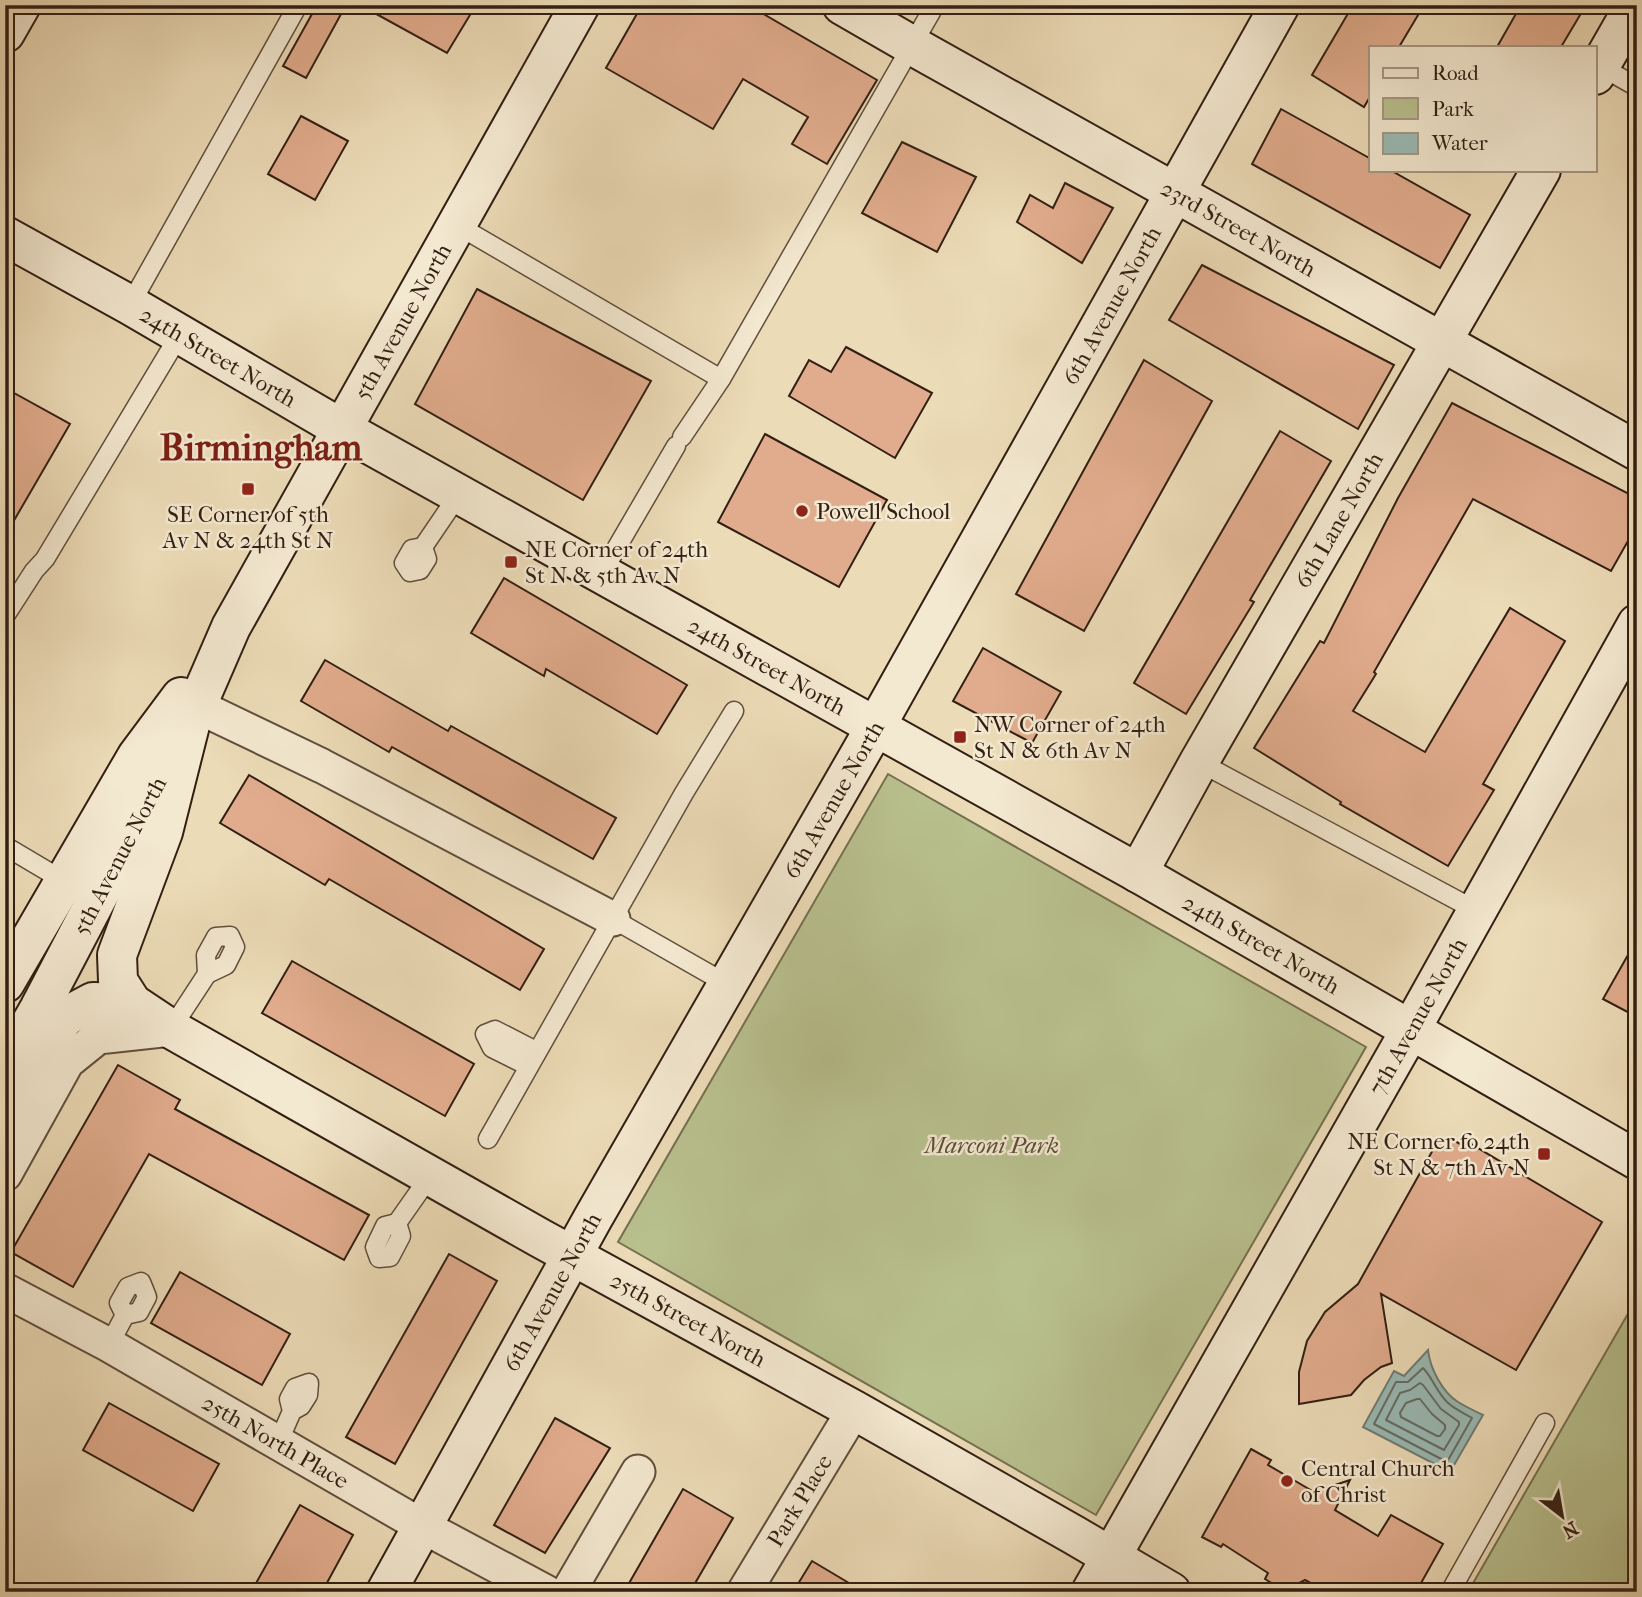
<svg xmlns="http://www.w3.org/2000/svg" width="1642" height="1597" font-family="'IM FELL French Canon',serif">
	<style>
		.green { fill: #b8c08e; stroke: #757050; stroke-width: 2 }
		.water { fill: #99bab4; stroke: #707c74; stroke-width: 2 }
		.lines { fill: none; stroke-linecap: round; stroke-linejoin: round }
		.shore { stroke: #666c64; stroke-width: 2 }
		.building { fill: #e1ac8d; stroke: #321f13; stroke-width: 2 }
		.lane-casing { stroke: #604e3c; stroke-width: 21 }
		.street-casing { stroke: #604e3c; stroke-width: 37 }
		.secondary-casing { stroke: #321f13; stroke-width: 42 }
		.lane { stroke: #f3e8d0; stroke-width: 18 }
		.street { stroke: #f3e8d0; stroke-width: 33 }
		.secondary { stroke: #f3e8d0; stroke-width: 38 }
		.poi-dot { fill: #8f2418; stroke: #f3e8d0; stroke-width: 2.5 }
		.labels { text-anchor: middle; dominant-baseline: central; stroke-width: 5; stroke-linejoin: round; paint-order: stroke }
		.street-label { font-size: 23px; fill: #321f13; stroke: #f3e8d0 }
		.poi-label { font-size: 23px; fill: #321f13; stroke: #f3e8d0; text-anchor: start }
		.park-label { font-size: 23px; font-style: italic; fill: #5a4f38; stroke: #f3e8d0 }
		.town-label { font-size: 37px; font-weight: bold; fill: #7a1f14; stroke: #f3e8d0 }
	</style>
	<rect width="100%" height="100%" fill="#ecdbb7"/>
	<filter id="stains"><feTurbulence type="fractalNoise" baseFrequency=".00286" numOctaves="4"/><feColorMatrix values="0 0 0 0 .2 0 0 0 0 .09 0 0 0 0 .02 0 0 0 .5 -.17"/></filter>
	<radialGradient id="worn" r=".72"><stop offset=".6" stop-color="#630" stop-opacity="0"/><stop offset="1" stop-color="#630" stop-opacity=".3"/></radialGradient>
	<!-- green -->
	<g class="green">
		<path d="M888,774L1366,1047L1096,1515L618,1242Z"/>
		<path d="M1637,1298V1592H1468Z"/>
	</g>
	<!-- water -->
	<path class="water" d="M1428,1350C1430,1368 1442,1392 1458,1402C1466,1407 1475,1411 1483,1415L1450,1472L1363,1427L1394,1371L1404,1376Z"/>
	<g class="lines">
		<!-- shore -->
		<g class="shore">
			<path d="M1423,1368C1432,1377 1437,1392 1447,1402C1454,1409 1464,1413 1472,1418L1447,1462L1374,1424L1396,1382H1408Z"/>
			<path d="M1420,1383L1423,1385L1441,1409L1459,1422V1425L1444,1450L1386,1420L1400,1393L1410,1390Z"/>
			<path d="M1417,1399H1420L1432,1414L1445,1425V1429L1440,1436H1437L1401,1417L1400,1413L1406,1403Z"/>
		</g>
	</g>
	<!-- building -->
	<g class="building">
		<path d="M317,5H346L306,78L283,66Z"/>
		<path d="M360,5H476L447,53Z"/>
		<path d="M642,5H748L877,80L827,164L792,144L808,117L743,79L713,129L606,68Z"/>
		<path d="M1353,5H1424L1399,47H1371V95L1364,107L1312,75Z"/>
		<path d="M1521,5H1586L1561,47H1497Z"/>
		<path d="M1281,109L1371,159V170H1390L1470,215L1440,268L1252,164Z"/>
		<path d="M301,116L348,141L315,200L268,174Z"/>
		<path d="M902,142L976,177L937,252L862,213Z"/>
		<path d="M1065,183L1113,208L1082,263L1017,222L1030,195L1053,208Z"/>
		<path d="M1202,265L1394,365L1358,429L1169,320Z"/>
		<path d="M477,289L651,381L583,500L415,404Z"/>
		<path d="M846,347L932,393L895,458L789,396L809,360L831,372Z"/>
		<path d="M1144,360L1212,401L1084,631L1016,594Z"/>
		<path d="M5,388L70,424L5,536Z"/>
		<path d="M1452,403L1637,498V525L1611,571L1473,499L1374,672L1376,674L1353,711L1425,752L1510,608L1565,641L1483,784L1494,790L1448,866L1340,804L1341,802L1254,748L1320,641L1324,643L1398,498Z"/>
		<path d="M1280,431L1331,461L1250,600L1254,602L1186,714L1134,683Z"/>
		<path d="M765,434L887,500L839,587L718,522Z"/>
		<path d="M504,578L687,685L657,734L546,669L544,676L471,633Z"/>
		<path d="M983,648L1061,692L1032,743L953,701Z"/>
		<path d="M325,660L448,731L451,726L616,818L593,859L392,747L389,752L301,701Z"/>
		<path d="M249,775L544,949L520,990L329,879L325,885L220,823Z"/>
		<path d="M1637,939V1017L1603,999Z"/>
		<path d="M292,961L474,1064L445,1116L262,1013Z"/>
		<path d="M118,1065L180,1100L175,1109L369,1215L344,1260L149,1154L73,1287L11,1252Z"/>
		<path d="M1439,1139L1448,1143L1451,1139L1464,1146L1466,1141L1602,1222L1516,1370L1381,1294L1392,1363L1381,1367L1364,1380L1351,1395L1299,1404V1372L1307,1341L1325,1312L1358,1284Z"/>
		<path d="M449,1254L497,1281L395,1464L346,1437Z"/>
		<path d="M180,1272L290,1334L262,1385L151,1323Z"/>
		<path d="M109,1403L219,1464L193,1511L83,1450Z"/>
		<path d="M555,1418L610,1448L545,1553L494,1525Z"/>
		<path d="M1251,1449L1271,1460L1268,1465L1314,1492L1350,1480L1335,1510L1378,1536L1391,1515L1443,1544L1416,1592H1327L1305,1580L1284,1591L1265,1579L1268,1573L1223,1544L1221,1547L1202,1537Z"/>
		<path d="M683,1489L733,1518L690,1592H624Z"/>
		<path d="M300,1505L353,1535L322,1592H251Z"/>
		<path d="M812,1561L864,1592H793Z"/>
	</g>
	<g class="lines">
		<!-- lane casing -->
		<g class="lane-casing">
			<g id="lane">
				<path d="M1600,66L1637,87"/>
				<path d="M457,225L721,379L935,5"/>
				<path d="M130,305L298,5"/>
				<path d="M682,437L721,379"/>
				<path d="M423,547L427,559L420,570L410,572L404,563L412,549Z"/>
				<path d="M423,547L459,494"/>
				<path d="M602,573L676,446"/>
				<path d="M5,616L34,571L45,559L180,334"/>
				<path d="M1199,762L1477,911"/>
				<path d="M5,846L64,881"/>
				<path d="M613,919L727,984"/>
				<path d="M171,1029L207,974L226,965L235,947L230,936L216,937L206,955L207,974"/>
				<path d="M528,1066L492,1048L485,1034L495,1030L536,1051"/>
				<path d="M488,1139L684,793L734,711"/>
				<path d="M397,1223L401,1236L390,1257L379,1258L375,1247L385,1226Z"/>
				<path d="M397,1223L430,1176"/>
				<path d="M109,1345L125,1315L139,1312L147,1297L141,1282L128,1287L119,1303L125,1315"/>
				<path d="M278,1443L292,1411L301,1406L308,1395L309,1383L295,1388L289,1399L292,1411"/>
				<path d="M1450,1592L1545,1423"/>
			</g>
		</g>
		<!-- street casing -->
		<g class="street-casing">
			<g id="street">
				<path d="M197,706L322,766L613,919"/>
				<path d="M5,1174L67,1062L98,1037L171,1029"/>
				<path id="s1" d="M5,1290L109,1345L422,1526L546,1592"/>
				<path d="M568,1592L638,1472"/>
				<path id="s2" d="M744,1592L854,1410"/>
			</g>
		</g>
		<!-- secondary casing -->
		<g class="secondary-casing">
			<g id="secondary">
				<path id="s3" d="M842,5L913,46L1637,451"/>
				<path d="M5,33L21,5"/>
				<path d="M1595,75L1635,5"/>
				<path id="s4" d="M5,236L130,305L342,429L1138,873L1637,1160"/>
				<path id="s5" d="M192,717L163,832L117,955L118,981L132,1003L171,1029L540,1238L854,1410L1074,1535L1171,1592"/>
				<path id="s6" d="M1138,873L1199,762L1541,170"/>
				<path d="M5,983L137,756L181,697"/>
				<path id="s7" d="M5,1069L39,1009L192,717L231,627L580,5"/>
				<path d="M5,1113L45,1043L65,1017L93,1002L132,1003"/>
				<path id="s8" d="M386,1592L593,1218L876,726L1280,5"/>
				<path id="s9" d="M1091,1592L1411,1029L1637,624"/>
			</g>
		</g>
		<!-- lane -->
		<use href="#lane" class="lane"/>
		<!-- street -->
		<use href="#street" class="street"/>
		<!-- secondary -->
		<use href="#secondary" class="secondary"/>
	</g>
	<!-- markers -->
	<g class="poi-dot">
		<rect x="241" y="482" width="14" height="14" rx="3.5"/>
		<circle cx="802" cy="511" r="7"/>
		<rect x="504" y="555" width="14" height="14" rx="3.5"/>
		<rect x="953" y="730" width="14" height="14" rx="3.5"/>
		<rect x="1537" y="1147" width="14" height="14" rx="3.5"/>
		<circle cx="1287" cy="1481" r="7"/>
	</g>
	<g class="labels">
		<!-- street labels -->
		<g class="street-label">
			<text stroke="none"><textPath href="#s3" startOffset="455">23rd Street North</textPath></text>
			<text stroke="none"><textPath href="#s8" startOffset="1477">6th Avenue North</textPath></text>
			<text stroke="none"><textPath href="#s7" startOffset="847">5th Avenue North</textPath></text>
			<text stroke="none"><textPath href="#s4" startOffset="245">24th Street North</textPath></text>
			<text stroke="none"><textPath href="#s6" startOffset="406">6th Lane North</textPath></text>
			<text stroke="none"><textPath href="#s4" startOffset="875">24th Street North</textPath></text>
			<text stroke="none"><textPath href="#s8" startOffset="910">6th Avenue North</textPath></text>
			<text stroke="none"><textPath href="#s7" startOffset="242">5th Avenue North</textPath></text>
			<text stroke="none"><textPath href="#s4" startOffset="1442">24th Street North</textPath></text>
			<text stroke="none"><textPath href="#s9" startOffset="662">7th Avenue North</textPath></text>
			<text stroke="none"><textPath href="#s8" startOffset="343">6th Avenue North</textPath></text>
			<text stroke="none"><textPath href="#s5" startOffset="942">25th Street North</textPath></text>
			<text stroke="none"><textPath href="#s1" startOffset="310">25th North Place</textPath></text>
			<text stroke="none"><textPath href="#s2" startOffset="107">Park Place</textPath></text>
		</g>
		<!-- poi labels -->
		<g class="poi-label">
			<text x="816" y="511">Powell School</text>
			<text x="248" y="514" text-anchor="middle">SE Corner of 5th<tspan x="248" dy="26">Av N &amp; 24th St N</tspan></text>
			<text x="525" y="549">NE Corner of 24th<tspan x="525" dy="26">St N &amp; 5th Av N</tspan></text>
			<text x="974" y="724">NW Corner of 24th<tspan x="974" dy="26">St N &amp; 6th Av N</tspan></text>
			<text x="1530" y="1141" text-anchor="end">NE Corner fo 24th<tspan x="1530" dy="26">St N &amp; 7th Av N</tspan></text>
			<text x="1301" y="1468">Central Church<tspan x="1301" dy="26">of Christ</tspan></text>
		</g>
		<!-- park labels -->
		<g class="park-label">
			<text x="992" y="1145">Marconi Park</text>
		</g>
		<!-- town labels -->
		<g class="town-label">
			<text x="261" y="448">Birmingham</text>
		</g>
	</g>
	<!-- margin -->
	<rect width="1642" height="1597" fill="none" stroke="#ecdbb7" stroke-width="28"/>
	<rect x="7" y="7" width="1628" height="1583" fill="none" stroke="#321f13" stroke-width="3.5"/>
	<rect x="14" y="14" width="1614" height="1569" fill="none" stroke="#321f13" stroke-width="2"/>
	<!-- legend -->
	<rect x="1369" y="46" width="228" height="126" fill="#f3e8d0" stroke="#a69884" stroke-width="2"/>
	<rect x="1383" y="68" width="35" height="10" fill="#f3e8d0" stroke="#a69884" stroke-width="2"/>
	<text x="1432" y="80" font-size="21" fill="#321f13">Road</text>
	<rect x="1383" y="98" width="35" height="21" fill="#b8c08e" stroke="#a69884" stroke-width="2"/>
	<text x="1432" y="116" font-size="21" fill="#321f13">Park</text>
	<rect x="1383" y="133" width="35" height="21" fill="#99bab4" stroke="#a69884" stroke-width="2"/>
	<text x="1432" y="150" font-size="21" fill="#321f13">Water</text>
	<!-- north arrow -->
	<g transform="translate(1562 1516) rotate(149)" stroke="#f3e8d0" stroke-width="5" paint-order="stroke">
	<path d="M0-5L12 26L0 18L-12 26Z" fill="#321f13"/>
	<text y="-10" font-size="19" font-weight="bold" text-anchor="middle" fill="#321f13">N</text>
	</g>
	<rect width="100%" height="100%" filter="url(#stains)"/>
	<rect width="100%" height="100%" fill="url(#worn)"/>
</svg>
